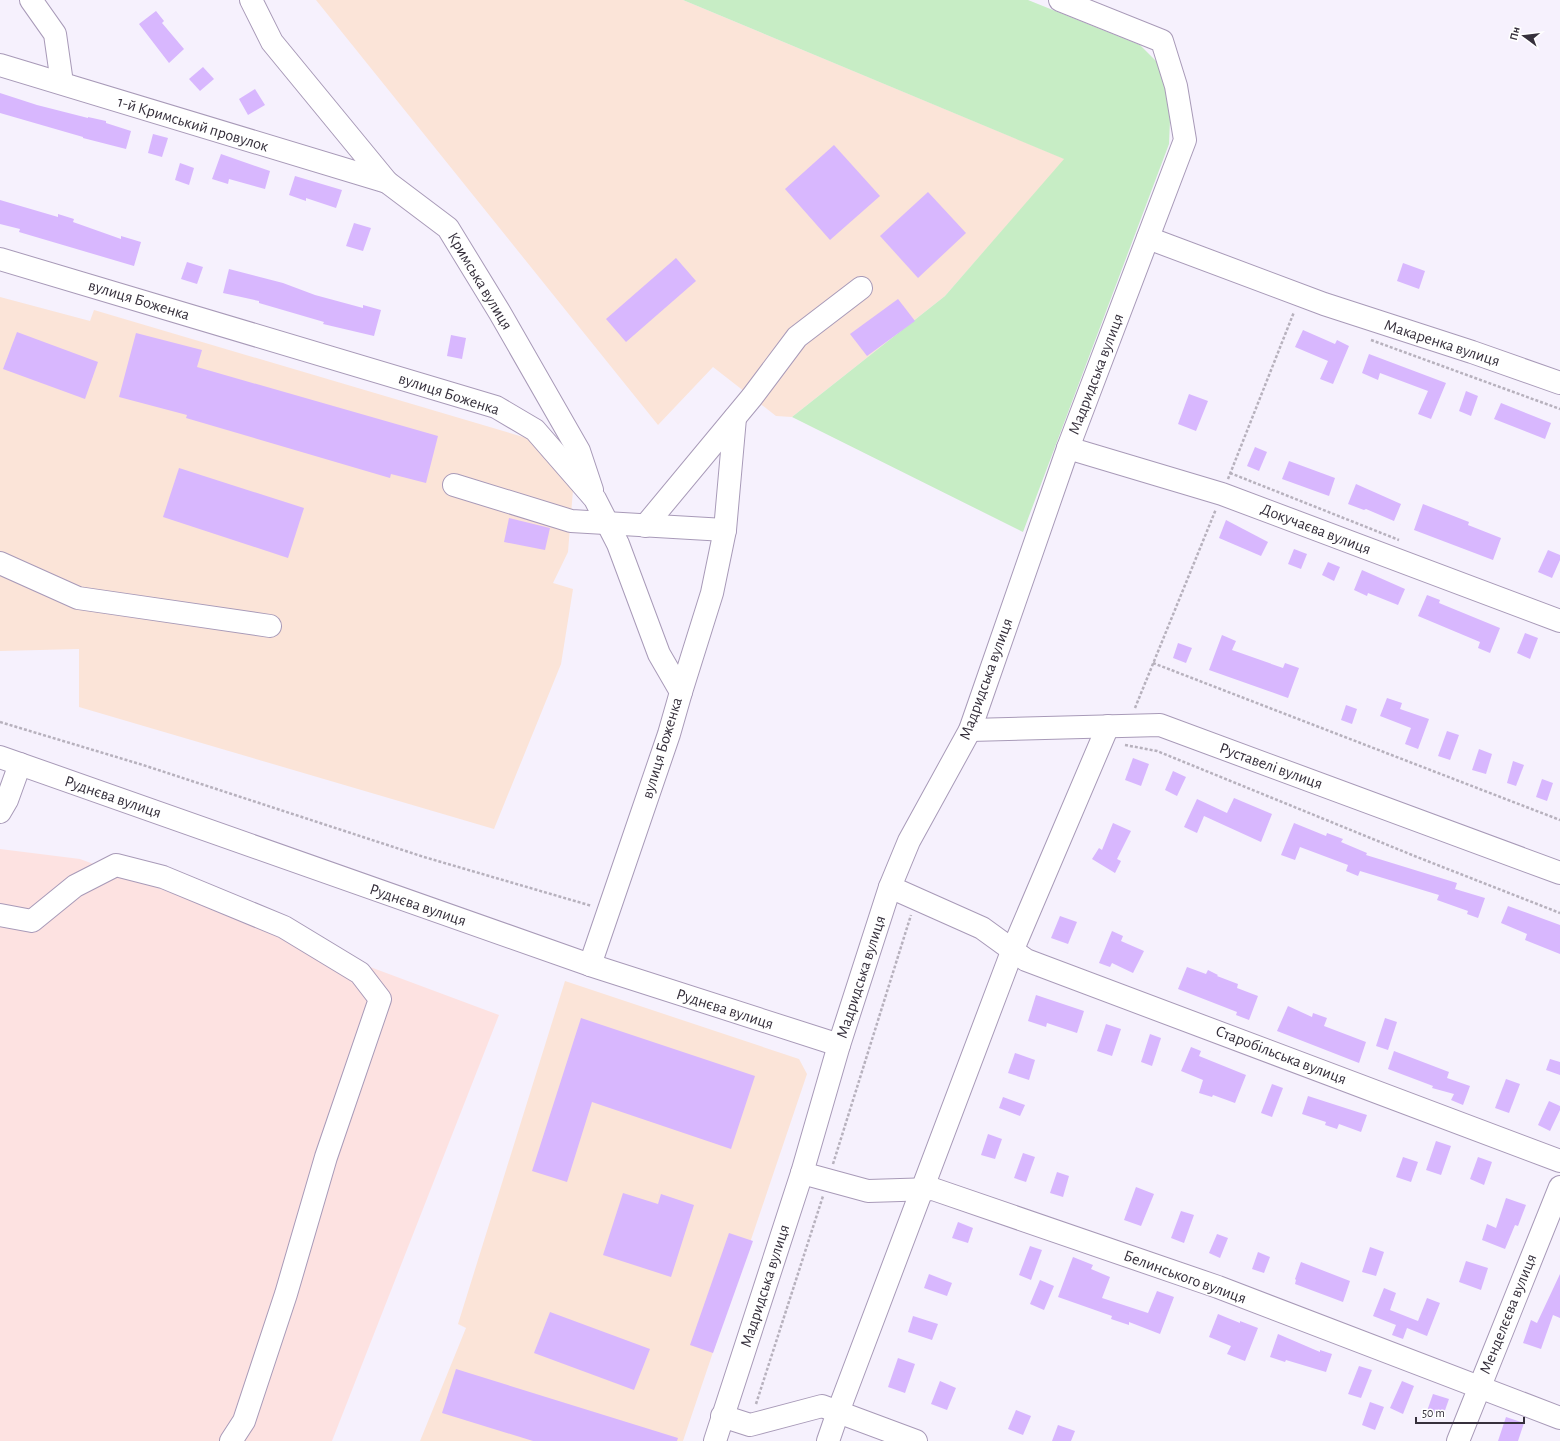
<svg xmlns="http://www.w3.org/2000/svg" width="1560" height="1441" font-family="'Alegreya Sans',sans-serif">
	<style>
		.commercial { fill: #fde2e1 }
		.industrial { fill: #fbe4d8 }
		.green { fill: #c7edc5 }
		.building { fill: #d8b7fe }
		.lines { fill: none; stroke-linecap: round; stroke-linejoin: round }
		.minor-casing { stroke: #a89ab8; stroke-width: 24 }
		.path { stroke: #b7b1bd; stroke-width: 2.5; stroke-dasharray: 3 2; stroke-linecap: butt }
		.minor { stroke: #fff; stroke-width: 22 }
		.labels { text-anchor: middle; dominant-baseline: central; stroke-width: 3; stroke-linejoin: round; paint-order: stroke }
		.street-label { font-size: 16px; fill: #36303c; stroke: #fff }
	</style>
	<rect width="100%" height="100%" fill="#f6f1fd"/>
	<!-- commercial -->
	<path class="commercial" d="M0,849L80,859L499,1015L332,1441H0Z"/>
	<!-- industrial -->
	<g class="industrial">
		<path d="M316,0H683L1065,159L945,296L792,417L776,416L713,367L658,425Z"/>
		<path d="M0,297L90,321L94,310L530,439L573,490L568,552L553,583L573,589L561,664L494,829L79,707V649L0,651Z"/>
		<path d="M565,981L799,1059L807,1074L683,1441H420L466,1328L458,1324Z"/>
	</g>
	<!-- green -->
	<path class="green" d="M683,0H1028L1140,45L1163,68L1170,120L1169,144L1023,532L792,417L945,296L1064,159Z"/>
	<!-- building -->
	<g class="building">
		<path d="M156,11L164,21L162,23L184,49L169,63L139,24Z"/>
		<path d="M203,67L214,79L200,91L189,79Z"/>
		<path d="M255,89L265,105L248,115L239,99Z"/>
		<path d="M0,93L37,105L88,118V117L106,121V123L131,131L126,149L83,138V137L0,113Z"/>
		<path d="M153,134L168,138L162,157L148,153Z"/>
		<path d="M834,145L880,196L830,240L785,189Z"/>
		<path d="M221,154L270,171L265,189L229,179L228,184L212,179Z"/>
		<path d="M180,163L194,168L189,185L175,180Z"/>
		<path d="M295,176L342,190L336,208L306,198V201L289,195Z"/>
		<path d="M928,192L966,233L918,278L880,236Z"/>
		<path d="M0,200L58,217V214L74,219L73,222L121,239V236L141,242L134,266L19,232L20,229L0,224Z"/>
		<path d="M354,223L371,228L363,251L346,246Z"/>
		<path d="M676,258L696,281L626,342L606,319Z"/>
		<path d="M187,262L203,267L197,284L181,279Z"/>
		<path d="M1403,263L1425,271L1419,289L1397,281Z"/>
		<path d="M229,269L283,283L315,295L363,308V305L381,310L374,336L323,324L324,322L259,303V301L223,293Z"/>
		<path d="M898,299L915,321L867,356L850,334Z"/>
		<path d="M1303,330L1335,344L1337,340L1349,346L1333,384L1320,379L1328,361L1295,347Z"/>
		<path d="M17,332L98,362L85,399L3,369Z"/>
		<path d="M136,333L202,350L197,367L438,436L426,483L391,474L390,478L186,418L187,415L119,397Z"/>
		<path d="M451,335L466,338L462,359L447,356Z"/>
		<path d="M1369,354L1446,383L1431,419L1418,414L1428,391L1380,373L1378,380L1362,373Z"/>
		<path d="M1466,391L1478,396L1471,416L1459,411Z"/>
		<path d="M1189,394L1208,401L1196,431L1178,424Z"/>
		<path d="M1501,403L1551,423L1545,439L1494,419Z"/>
		<path d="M1255,447L1267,452L1259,471L1247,466Z"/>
		<path d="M1289,461L1335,478L1329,496L1282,479Z"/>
		<path d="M179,468L304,508L288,558L163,517Z"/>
		<path d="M1356,484L1401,504L1394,521L1366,509L1364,510L1348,504Z"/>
		<path d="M1423,504L1469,522L1468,525L1501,538L1493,560L1414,530Z"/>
		<path d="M509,518L550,528L545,550L504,542Z"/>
		<path d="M1226,520L1268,542L1261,556L1219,538Z"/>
		<path d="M1294,549L1307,554L1301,569L1288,564Z"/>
		<path d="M1548,550L1560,555V560L1552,578L1538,572Z"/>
		<path d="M1328,562L1340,567L1334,581L1322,575Z"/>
		<path d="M1362,570L1405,589L1398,605L1368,593L1367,596L1354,590Z"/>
		<path d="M1427,595L1440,600L1439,603L1500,628L1490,653L1478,648L1480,642L1418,616Z"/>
		<path d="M1525,633L1538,638L1530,659L1517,653Z"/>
		<path d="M1222,635L1236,641L1232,650L1283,668L1285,663L1299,668L1288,698L1209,670Z"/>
		<path d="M1178,643L1192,648L1186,663L1173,658Z"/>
		<path d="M1387,698L1402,703L1400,709L1429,719L1418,749L1405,744L1411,728L1380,716Z"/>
		<path d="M1346,705L1357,709L1352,724L1341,720Z"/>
		<path d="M1447,731L1459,735L1450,760L1438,756Z"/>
		<path d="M1479,749L1492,754L1486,774L1472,770Z"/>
		<path d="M1133,758L1149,764L1141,786L1125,780Z"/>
		<path d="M1513,761L1524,765L1516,786L1507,783Z"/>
		<path d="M1173,771L1186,777L1177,796L1165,790Z"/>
		<path d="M1542,779L1553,783L1547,801L1536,797Z"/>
		<path d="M1234,798L1272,814L1261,842L1204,816L1197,833L1184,827L1197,799L1227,813Z"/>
		<path d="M1113,823L1131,831L1117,859L1121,861L1115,873L1092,859L1099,848L1102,850Z"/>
		<path d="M1294,823L1326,836L1327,833L1343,839L1341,842L1367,853L1366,855L1457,883L1455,889L1485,898L1478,918L1467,914L1468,911L1437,900L1439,895L1360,871L1358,876L1346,871L1348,865L1300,847L1295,860L1281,855Z"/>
		<path d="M1508,906L1560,925V954L1525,940L1527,934L1501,923Z"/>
		<path d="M1060,916L1077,922L1068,944L1051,938Z"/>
		<path d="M1112,931L1123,936L1121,941L1144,951L1133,973L1112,963L1110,967L1099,963Z"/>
		<path d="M1187,967L1206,974L1208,970L1218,975L1217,976L1238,984L1237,988L1258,996L1249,1020L1236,1015L1237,1012L1178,989Z"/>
		<path d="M1036,995L1084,1011L1077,1033L1047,1023L1046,1027L1028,1021Z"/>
		<path d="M1288,1006L1312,1017L1313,1013L1327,1018L1324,1026L1366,1042L1359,1063L1277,1031Z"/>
		<path d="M581,1018L755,1076L731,1149L592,1102L567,1182L532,1171Z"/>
		<path d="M1385,1018L1397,1022L1388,1050L1376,1046Z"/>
		<path d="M1106,1024L1121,1029L1112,1056L1097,1051Z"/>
		<path d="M1150,1034L1161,1038L1152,1066L1141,1062Z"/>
		<path d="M1191,1047L1201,1051L1199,1056L1246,1075L1235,1103L1213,1095L1212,1097L1199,1093L1203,1080L1181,1071Z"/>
		<path d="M1394,1051L1449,1072L1447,1078L1470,1086L1463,1105L1451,1100L1454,1094L1432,1088L1433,1086L1388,1069Z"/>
		<path d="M1015,1053L1035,1060L1029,1080L1008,1073Z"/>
		<path d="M1550,1059L1560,1062V1075L1546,1070Z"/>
		<path d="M1506,1079L1520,1084L1509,1113L1495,1108Z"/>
		<path d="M1272,1084L1283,1088L1272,1117L1261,1113Z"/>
		<path d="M1308,1096L1367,1115L1361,1132L1339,1124L1337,1129L1325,1125L1326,1122L1302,1114Z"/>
		<path d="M1003,1097L1025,1105L1020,1116L999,1108Z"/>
		<path d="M1549,1101L1560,1106V1110L1550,1131L1538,1125Z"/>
		<path d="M988,1134L1002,1139L995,1159L981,1155Z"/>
		<path d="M1436,1141L1451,1146L1441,1175L1426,1170Z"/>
		<path d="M1023,1153L1035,1157L1026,1182L1014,1178Z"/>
		<path d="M1403,1157L1418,1162L1411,1182L1396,1177Z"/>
		<path d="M1478,1157L1492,1162L1484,1185L1470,1179Z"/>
		<path d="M1057,1172L1069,1176L1063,1197L1050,1193Z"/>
		<path d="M1136,1187L1154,1194L1141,1226L1124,1220Z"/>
		<path d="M623,1193L658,1204L661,1194L694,1205L671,1277L603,1255Z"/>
		<path d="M1506,1198L1526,1205L1518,1226L1515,1225L1505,1249L1482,1240L1487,1224L1496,1228Z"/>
		<path d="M1181,1211L1194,1215L1184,1243L1171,1238Z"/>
		<path d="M958,1222L973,1228L968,1243L952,1238Z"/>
		<path d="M729,1233L753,1241L713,1353L690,1345Z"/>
		<path d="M1217,1234L1228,1238L1220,1258L1209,1253Z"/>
		<path d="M1030,1246L1042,1250L1031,1280L1019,1275Z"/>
		<path d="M1370,1247L1384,1252L1376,1276L1362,1272Z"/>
		<path d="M1258,1252L1270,1257L1264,1273L1252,1269Z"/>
		<path d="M1073,1257L1093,1265L1091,1269L1110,1277L1102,1298L1148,1313L1157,1291L1174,1297L1160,1334L1129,1322V1325L1111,1319L1112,1316L1058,1297Z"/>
		<path d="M1466,1261L1488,1268L1481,1290L1459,1282Z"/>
		<path d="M1301,1262L1350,1281L1343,1302L1295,1284L1296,1280L1295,1279Z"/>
		<path d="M929,1274L952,1283L947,1296L924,1288Z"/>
		<path d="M1560,1274V1318L1553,1315L1541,1349L1523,1343L1531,1320L1537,1323Z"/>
		<path d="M1040,1280L1054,1286L1044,1310L1030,1304Z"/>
		<path d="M1384,1288L1396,1293L1390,1310L1418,1321L1427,1298L1440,1303L1427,1336L1407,1328L1403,1339L1392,1335L1396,1325L1373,1316Z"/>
		<path d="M550,1312L650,1349L634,1390L534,1353Z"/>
		<path d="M1218,1314L1240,1323V1321L1258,1328L1245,1361L1227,1354L1231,1346L1209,1337Z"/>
		<path d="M913,1316L938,1324L932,1340L908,1332Z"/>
		<path d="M1278,1334L1320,1352V1350L1332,1354L1326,1372L1286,1360L1285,1362L1270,1357Z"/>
		<path d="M898,1358L915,1364L905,1393L888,1387Z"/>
		<path d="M1359,1366L1372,1370L1361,1398L1348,1394Z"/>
		<path d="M456,1369L678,1438L677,1441H533L442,1413Z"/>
		<path d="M940,1381L956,1388L947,1410L931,1404Z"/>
		<path d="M1402,1381L1414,1386L1403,1414L1390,1408Z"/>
		<path d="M1433,1394L1449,1399L1443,1416L1427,1411Z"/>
		<path d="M1370,1402L1384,1407L1375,1430L1362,1425Z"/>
		<path d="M1016,1410L1031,1416L1023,1435L1008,1429Z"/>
		<path d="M1506,1417L1524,1423L1518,1441H1498Z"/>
		<path d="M1058,1425L1075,1431L1071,1441H1052Z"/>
	</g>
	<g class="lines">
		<!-- minor casing -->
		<g class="minor-casing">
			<g id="minor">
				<path d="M31,0L55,34L62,83"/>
				<path d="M251,0L272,42L387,182L448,228L500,313L579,451L592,490"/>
				<path d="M0,65L387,182"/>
				<path d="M1148,238L1324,304L1472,352L1560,383"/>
				<path d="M0,259L496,407L535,430L595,499L618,544L659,654L681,692L669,734L590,965"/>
				<path d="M1068,448L1222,494L1560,621"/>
				<path d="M454,485L571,521L725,530"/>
				<path d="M645,526L752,397L797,337L861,288"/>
				<path d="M0,563L78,598L270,626"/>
				<path d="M681,692L712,593L725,530L735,418"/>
				<path d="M970,730L1160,725L1560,873"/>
				<path d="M0,757L590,965L839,1045"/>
				<path d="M0,812L7,800L20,764"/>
				<path d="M890,887L982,928L1026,960L1560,1161"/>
				<path d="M0,915L32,921L75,886L116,865L163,877L284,927L360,973L380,999L326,1157L286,1294L244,1421L231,1441"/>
				<path d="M802,1173L868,1191L933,1189L1218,1287L1560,1418"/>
				<path d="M722,1416L750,1425L822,1406L916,1441"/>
				<path d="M715,1441L802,1173L839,1045L890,887L909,841L970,730L1068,448L1185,140L1176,86L1162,41L1060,0"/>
				<path d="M828,1441L838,1412L1013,949L1108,726"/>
				<path d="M1458,1441L1560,1187"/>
			</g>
		</g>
		<!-- path -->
		<g class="path">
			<path d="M1371,340L1560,409"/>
			<path d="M1230,473L1399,540"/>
			<path d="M1228,479L1294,312"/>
			<path d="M1153,663L1560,820"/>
			<path d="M1135,708L1216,509"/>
			<path d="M0,722L143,765L424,857L592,906"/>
			<path d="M1125,745L1157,751L1417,857L1560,913"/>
			<path d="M833,1164L911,915"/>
			<path d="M756,1404L823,1196"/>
		</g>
		<!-- minor -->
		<use href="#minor" class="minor"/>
	</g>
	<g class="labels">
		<!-- street labels -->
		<g class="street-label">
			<text transform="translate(193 124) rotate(17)">1-й Кримський провулок</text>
			<text transform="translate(480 281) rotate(59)">Кримська вулиця</text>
			<text transform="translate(139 300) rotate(17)">вулиця Боженка</text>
			<text transform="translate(1442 343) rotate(18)">Макаренка вулиця</text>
			<text transform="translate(1096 374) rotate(-69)">Мадридська вулиця</text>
			<text transform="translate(449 394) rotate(18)">вулиця Боженка</text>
			<text transform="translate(1316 529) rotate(21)">Докучаєва вулиця</text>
			<text transform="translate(986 679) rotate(-70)">Мадридська вулиця</text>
			<text transform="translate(662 748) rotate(-73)">вулиця Боженка</text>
			<text transform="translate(1271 766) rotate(20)">Руставелі вулиця</text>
			<text transform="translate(113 797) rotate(19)">Руднєва вулиця</text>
			<text transform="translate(418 905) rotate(19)">Руднєва вулиця</text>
			<text transform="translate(861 977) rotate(-72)">Мадридська вулиця</text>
			<text transform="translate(725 1009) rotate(18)">Руднєва вулиця</text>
			<text transform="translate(1281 1055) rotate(21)">Старобільська вулиця</text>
			<text transform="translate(1185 1277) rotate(20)">Белинського вулиця</text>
			<text transform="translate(765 1286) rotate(-72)">Мадридська вулиця</text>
			<text transform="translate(1508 1314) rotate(-68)">Менделєєва вулиця</text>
		</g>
	</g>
	<!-- north arrow -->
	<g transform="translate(1524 36) rotate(285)" stroke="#ffffff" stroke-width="3" paint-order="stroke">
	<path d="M0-3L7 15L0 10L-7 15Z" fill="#36303c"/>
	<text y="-6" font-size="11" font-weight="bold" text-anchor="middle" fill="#36303c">Пн</text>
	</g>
	<!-- scale -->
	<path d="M1416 1417v6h108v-6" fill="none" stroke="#36303c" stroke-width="2"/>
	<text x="1422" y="1417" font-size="12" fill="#36303c" stroke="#ffffff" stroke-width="3" paint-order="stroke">50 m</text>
</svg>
